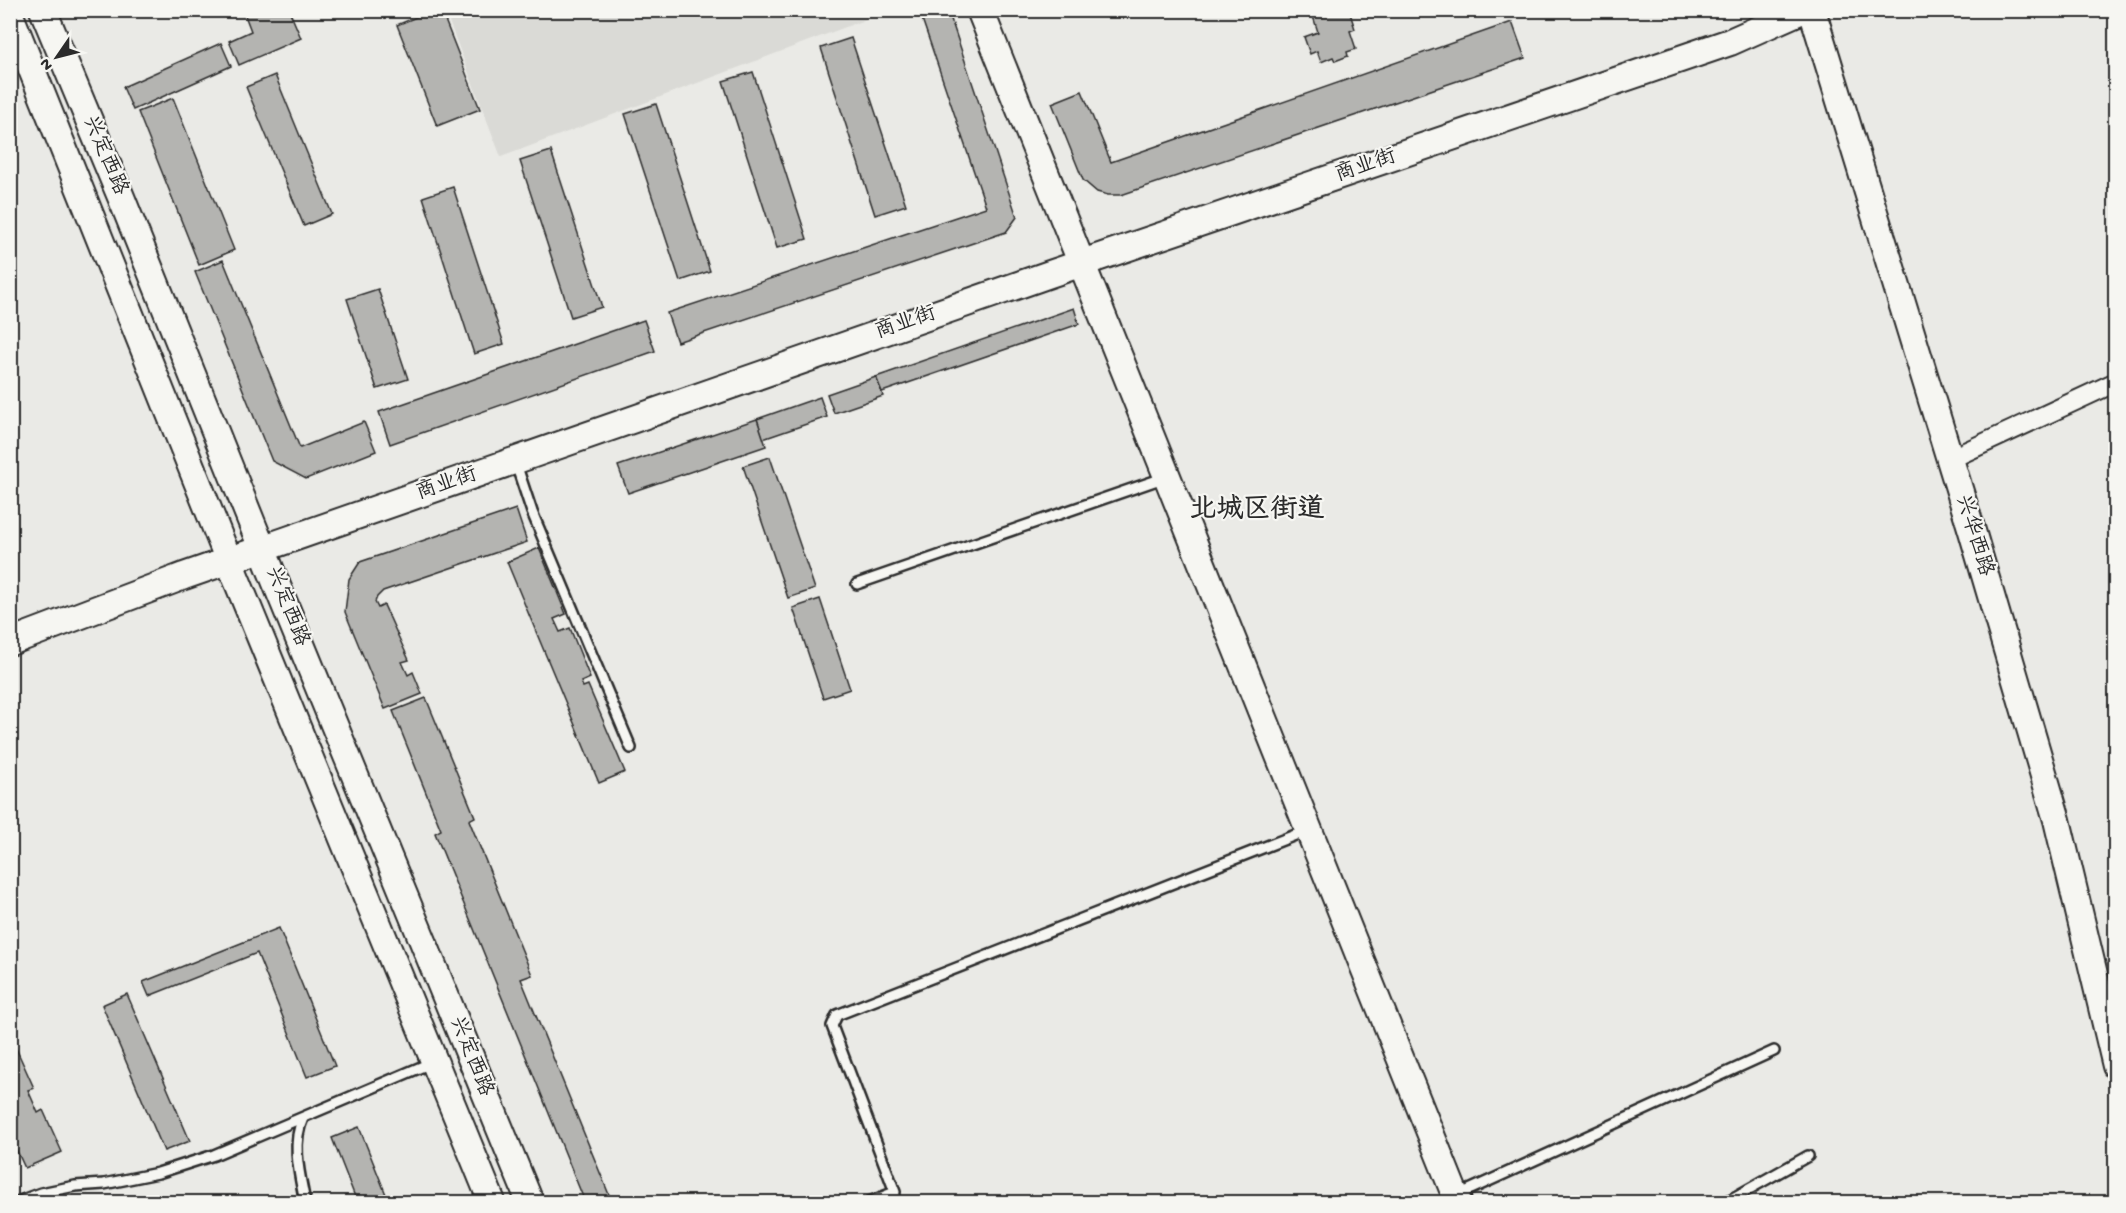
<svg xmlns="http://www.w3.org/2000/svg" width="2126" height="1213" font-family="'Gochi Hand','LXGW WenKai TC',sans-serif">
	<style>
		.built { fill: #dadad6 }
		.building { fill: #b4b4b1; stroke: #2b2b2b; stroke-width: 1.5 }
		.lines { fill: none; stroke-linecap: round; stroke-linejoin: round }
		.lane-casing { stroke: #2b2b2b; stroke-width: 14 }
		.street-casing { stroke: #2b2b2b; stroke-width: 22 }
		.secondary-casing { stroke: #2b2b2b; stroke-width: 30 }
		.lane { stroke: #f6f6f2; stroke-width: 9 }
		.street { stroke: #f6f6f2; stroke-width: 18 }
		.secondary { stroke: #f6f6f2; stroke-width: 26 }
		.labels { text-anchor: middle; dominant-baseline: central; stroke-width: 4.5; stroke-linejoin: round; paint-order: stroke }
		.street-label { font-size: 21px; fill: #2b2b2b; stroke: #f6f6f2 }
		.district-label { font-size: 27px; font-weight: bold; fill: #2b2b2b; stroke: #f6f6f2 }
	</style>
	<rect width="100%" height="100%" fill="#eaeae6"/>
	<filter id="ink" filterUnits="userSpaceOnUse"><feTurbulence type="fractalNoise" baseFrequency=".0167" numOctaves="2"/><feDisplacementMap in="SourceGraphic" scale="12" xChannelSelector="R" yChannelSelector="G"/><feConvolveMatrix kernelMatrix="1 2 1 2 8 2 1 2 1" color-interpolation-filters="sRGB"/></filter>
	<g filter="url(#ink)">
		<!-- built -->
		<path class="built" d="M445,11H888L501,157Z"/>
		<!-- building -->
		<g class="building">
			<path d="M243,10H289L301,38L239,65L229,41L251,31Z"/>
			<path d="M433,10H441L480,109L437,126L397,25Z"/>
			<path d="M919,10H948L1017,217L1006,232L677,342L667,313L986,207Z"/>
			<path d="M1311,10H1349L1355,29L1350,31L1356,49L1347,52L1348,56L1335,61L1333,57L1321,62L1317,51L1310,54L1304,37L1318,32Z"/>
			<path d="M1512,22L1525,58L1121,195H1108L1097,192L1083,180L1052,103L1082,91L1111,162Z"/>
			<path d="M851,38L906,205L875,215L821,48Z"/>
			<path d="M221,43L231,66L133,110L123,87Z"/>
			<path d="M753,72L807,239L777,248L723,81Z"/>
			<path d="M275,75L332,214L304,226L246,87Z"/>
			<path d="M173,98L234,250L199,265L138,112Z"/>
			<path d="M656,104L710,271L680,281L625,114Z"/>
			<path d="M551,151L602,307L571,317L520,161Z"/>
			<path d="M453,187L504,344L474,354L423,197Z"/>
			<path d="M223,260L300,448L364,422L376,451L306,479L272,461L195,272Z"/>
			<path d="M378,289L408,379L377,389L347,299Z"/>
			<path d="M1074,308L1079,324L882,392L876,377Z"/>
			<path d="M644,320L655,351L390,444L379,412Z"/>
			<path d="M876,377L883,396L834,413L827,394Z"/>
			<path d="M820,397L827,417L763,439L757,419Z"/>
			<path d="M757,419L766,446L628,493L618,466Z"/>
			<path d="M770,457L815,589L788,598L743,466Z"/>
			<path d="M516,509L527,542L383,591L377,597L375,602L378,608L384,605L409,660L402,662L408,675L413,672L422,694L385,709L345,612L349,579L360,562Z"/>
			<path d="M539,548L566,614L554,619L560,632L570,628L590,678L581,682L583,687L588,685L625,772L599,783L507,562Z"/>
			<path d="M820,599L850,689L823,698L793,608Z"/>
			<path d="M426,698L475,817L469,820L532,975L521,979L612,1202H585L435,833L441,830L393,711Z"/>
			<path d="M279,928L335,1066L307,1077L257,953L149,996L143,982Z"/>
			<path d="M127,994L190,1141L164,1151L102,1005Z"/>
			<path d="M15,1046L34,1088L28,1090L38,1113L43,1110L62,1152L25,1168L10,1136V1048Z"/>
			<path d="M359,1127L389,1202H357L332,1138Z"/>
		</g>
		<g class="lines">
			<!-- lane casing -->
			<g class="lane-casing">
				<g id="lane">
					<path d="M515,461L532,512L631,748"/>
					<path d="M857,584L1166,477"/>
					<path d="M303,1118C291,1144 300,1176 305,1202"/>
					<path d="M1458,1195L1774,1051"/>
					<path d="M17,1202L41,1193L75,1186L104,1184L158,1173L214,1155L433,1062"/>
					<path d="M869,1202L895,1192L832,1026L837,1015L1308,830"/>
					<path d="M1726,1202L1808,1156"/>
				</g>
			</g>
			<!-- street casing -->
			<g class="street-casing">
				<path id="street" d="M1950,459L2116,382"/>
			</g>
			<!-- secondary casing -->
			<g class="secondary-casing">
				<g id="secondary">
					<path d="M43,10L121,197L278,588L530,1202"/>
					<path d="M980,10L1458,1202"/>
					<path d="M1812,10L1972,531L2057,820L2116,1066"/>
					<path d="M10,15L229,561L492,1202"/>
					<path d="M10,642L184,576L1047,275L1730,42L1802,10"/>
				</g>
			</g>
			<!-- lane -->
			<use href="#lane" class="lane"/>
			<!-- street -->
			<use href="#street" class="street"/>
			<!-- secondary -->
			<use href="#secondary" class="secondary"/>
		</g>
	</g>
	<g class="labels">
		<!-- street labels -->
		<g class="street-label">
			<text transform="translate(104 156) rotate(67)">兴定西路</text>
			<text transform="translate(1366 167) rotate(-19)">商业街</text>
			<text transform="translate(906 324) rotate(-19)">商业街</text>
			<text transform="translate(447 485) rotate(-19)">商业街</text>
			<text transform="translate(1973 536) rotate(73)">兴华西路</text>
			<text transform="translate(286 607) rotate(68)">兴定西路</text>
			<text transform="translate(470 1057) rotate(68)">兴定西路</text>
		</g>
		<!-- district labels -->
		<g class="district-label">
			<text x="1257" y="511">北城区街道</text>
		</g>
	</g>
	<!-- margin -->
	<rect width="2126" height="1213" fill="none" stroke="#f6f6f2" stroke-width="36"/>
	<rect x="18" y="18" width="2090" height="1177" fill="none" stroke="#2b2b2b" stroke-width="2" filter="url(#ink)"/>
	<!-- north arrow -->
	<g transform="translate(57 57) rotate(235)" stroke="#f6f6f2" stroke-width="4.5" paint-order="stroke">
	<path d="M0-4.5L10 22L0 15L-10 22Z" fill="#2b2b2b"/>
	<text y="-9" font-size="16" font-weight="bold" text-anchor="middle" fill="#2b2b2b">N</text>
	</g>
</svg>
